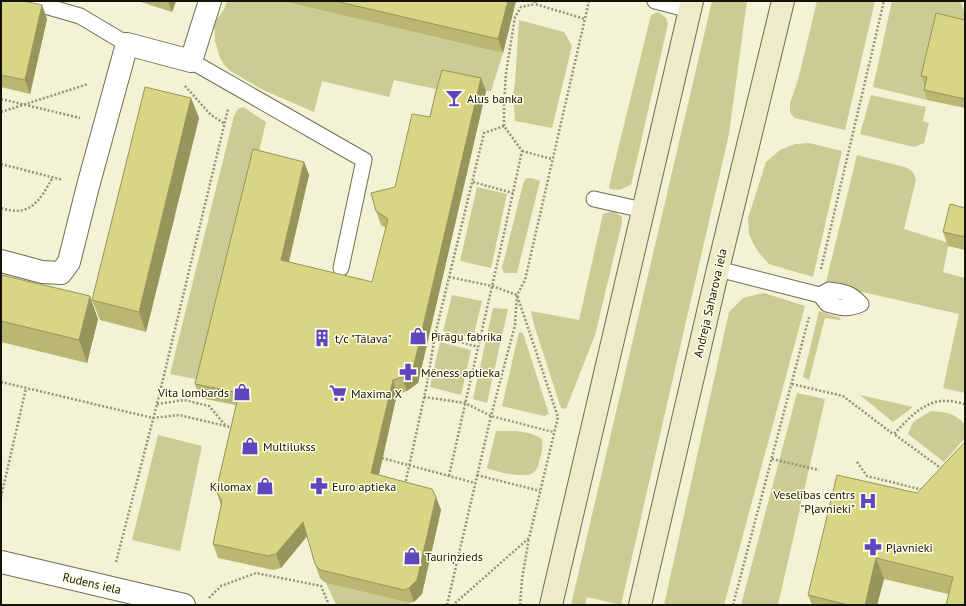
<svg xmlns="http://www.w3.org/2000/svg" width="966" height="606" font-family="'PT Sans',sans-serif">
	<style>
		.green { fill: #cccb93 }
		.lines { fill: none; stroke-linecap: round; stroke-linejoin: round }
		.lane-casing { stroke: #6f6e54; stroke-width: 17 }
		.street-casing { stroke: #6f6e54; stroke-width: 24 }
		.secondary-casing { stroke: #6f6e54; stroke-width: 24 }
		.path { stroke: #93937d; stroke-width: 2.5; stroke-dasharray: 2 2; stroke-linecap: butt }
		.lane { stroke: #fff; stroke-width: 15 }
		.street { stroke: #fff; stroke-width: 22 }
		.secondary { stroke: #edebc8; stroke-width: 22 }
		.wall { fill: #bab772 }
		.shaded-wall { fill: #97955c }
		.building { fill: #d8d584; stroke: #97955c }
		.labels { text-anchor: middle; dominant-baseline: central; stroke-width: 3; stroke-linejoin: round; paint-order: stroke }
		.poi-label { font-size: 12px; fill: #131309; stroke: #ffffe7; text-anchor: start }
		.street-label { font-size: 12px; fill: #131309; stroke: #ffffe7 }
	</style>
	<rect width="100%" height="100%" fill="#f2f2d4"/>
	<!-- green -->
	<g class="green">
		<path d="M227,1H282L503,53L491,91H445L394,80L389,97L322,81L314,112L263,90L232,72L225,66L220,58L215,41L214,24L224,9Z"/>
		<path d="M712,1H747L729,134L621,605L587,597L585,605H571Z"/>
		<path d="M817,1H875L845,130L795,118L790,113V103L798,80Z"/>
		<path d="M892,1H960L965,13V29L930,87L927,100L873,87Z"/>
		<path d="M658,12L666,18L668,24L631,185L619,190L610,189L609,186L651,15Z"/>
		<path d="M519,20L564,32L572,46L552,128L515,121L513,95L515,83Z"/>
		<path d="M871,95L926,107L923,121L929,123L924,143L914,147L860,134Z"/>
		<path d="M243,107L266,122L205,381L170,374L234,116L238,109Z"/>
		<path d="M809,143L842,151L813,277L769,264L760,254L754,245L749,234L748,218L766,162L780,150L795,144Z"/>
		<path d="M857,155L905,167C912,170 914,173 916,180L904,229L949,243L943,272L965,278V393L943,388L959,314L858,291L826,282Z"/>
		<path d="M526,178H531L540,181L517,273H504L502,268L523,184Z"/>
		<path d="M477,187L507,194L491,268L460,261Z"/>
		<path d="M614,211L622,217V223L595,335L566,409L561,408L534,325L531,311L579,320L603,214Z"/>
		<path d="M764,293L805,306L724,605H664L729,312L743,298Z"/>
		<path d="M452,295L482,301L473,338L443,331Z"/>
		<path d="M493,308L508,309L487,403L473,399Z"/>
		<path d="M819,311L841,318L840,320L825,318L809,380L803,377Z"/>
		<path d="M519,332L523,333L548,411L549,414L544,416L502,406Z"/>
		<path d="M440,342L471,350L461,395L430,387Z"/>
		<path d="M797,393L825,399L778,605H741Z"/>
		<path d="M860,395L913,407L893,422Z"/>
		<path d="M931,411C947,412 955,413 965,425V438L944,462L908,434L913,422Z"/>
		<path d="M496,431C513,431 528,430 542,439C543,447 542,453 539,461C539,463 538,467 536,470C529,481 498,472 487,468Z"/>
		<path d="M158,435L202,446L180,551L132,540Z"/>
		<path d="M326,583L409,603L408,605H336Z"/>
	</g>
	<g class="lines">
		<!-- lane casing -->
		<g class="lane-casing">
			<g id="lane">
				<path d="M28,1L80,16L127,44"/>
				<path d="M655,1L690,10"/>
				<path d="M191,61L364,160L341,268"/>
				<path d="M594,199L643,210"/>
				<path d="M718,269L820,295L827,304C841,308 847,310 861,304C850,292 844,292 829,290L820,295"/>
			</g>
		</g>
		<!-- street casing -->
		<g class="street-casing">
			<g id="street">
				<path d="M1,261L42,272L61,273L69,262L88,186L127,44L191,61L210,1"/>
				<path d="M1,562L184,605"/>
			</g>
		</g>
		<!-- secondary casing -->
		<g class="secondary-casing">
			<g id="secondary">
				<path d="M551,605L692,1"/>
				<path d="M640,605L718,269L783,1"/>
			</g>
		</g>
		<!-- path -->
		<g class="path">
			<path d="M535,1V4L585,19"/>
			<path d="M185,86L211,115L225,124"/>
			<path d="M1,99L80,118"/>
			<path d="M1,112L88,84"/>
			<path d="M522,151L552,159"/>
			<path d="M1,164L63,180"/>
			<path d="M473,182L513,193"/>
			<path d="M1,208C31,218 40,200 53,177"/>
			<path d="M821,269L884,1"/>
			<path d="M449,277L492,286L517,295L558,417L529,538L453,605"/>
			<path d="M435,335L478,347"/>
			<path d="M1,382L153,418L179,415L234,428"/>
			<path d="M792,384L843,396L893,434"/>
			<path d="M424,397L465,403L491,416L553,432"/>
			<path d="M157,404L184,400L209,406L226,426"/>
			<path d="M382,458L475,483"/>
			<path d="M772,459L819,470"/>
			<path d="M857,462L867,476L923,490"/>
			<path d="M942,469L894,434C909,418 925,399 949,401C954,401 960,403 965,404"/>
			<path d="M477,475L540,491"/>
			<path d="M449,476C473,367 499,259 522,151L504,126V103L506,73L515,17L521,7L535,4"/>
			<path d="M405,485L427,384L435,335L484,133L504,126"/>
			<path d="M1,497L26,388"/>
			<path d="M116,562L157,404L228,109"/>
			<path d="M209,598L221,586L256,573L321,586L329,605"/>
			<path d="M447,605L491,416L515,325L517,295L525,280L589,1"/>
			<path d="M520,605L522,579L529,538"/>
			<path d="M733,605L809,317"/>
		</g>
		<!-- lane -->
		<use href="#lane" class="lane"/>
		<!-- street -->
		<use href="#street" class="street"/>
		<!-- secondary -->
		<use href="#secondary" class="secondary"/>
	</g>
	<!-- wall -->
	<g class="wall">
		<path d="M1,1L42,5L47,19L30,94L1,87Z"/>
		<path d="M138,1H176L172,12Z"/>
		<path d="M282,1H516L503,53Z"/>
		<path d="M965,20V108L927,100L924,90L925,86L921,76Z"/>
		<path d="M486,91L418,383L407,391L397,394L379,475L436,497L441,510L422,594L414,602L409,603L326,583L323,581L320,578L315,564L307,536L281,568L273,570L218,558L213,544L221,505L216,491L236,405L200,398L195,384L304,162L309,175L289,262L372,282L386,228L381,225L376,211L395,187L430,117Z"/>
		<path d="M191,98L199,118L146,332L100,320L92,300Z"/>
		<path d="M965,208V250L948,246L943,232Z"/>
		<path d="M1,275L98,319L87,363L1,342Z"/>
		<path d="M917,493L965,605L948,594L884,579L877,605H812L808,595Z"/>
	</g>
	<!-- shaded-wall -->
	<g class="shaded-wall">
		<path d="M168,1H176L172,12Z"/>
		<path d="M508,1H516L503,53L498,39Z"/>
		<path d="M42,5L47,19L30,94L25,80Z"/>
		<path d="M481,78L486,91L418,383L407,391L402,377Z"/>
		<path d="M191,98L199,118L146,332L139,312Z"/>
		<path d="M304,162L309,175L286,273L281,260Z"/>
		<path d="M90,296L98,319L87,363L79,340Z"/>
		<path d="M393,380L397,394L376,487L371,473Z"/>
		<path d="M436,497L441,510L422,594L414,602L409,588Z"/>
		<path d="M303,522L308,535L281,568L276,554Z"/>
		<path d="M876,558L884,579L877,605H865Z"/>
	</g>
	<!-- building -->
	<g class="building">
		<path d="M1,1H24L42,5L25,80L1,75Z"/>
		<path d="M335,1H508L498,39Z"/>
		<path d="M936,13L965,20V99L924,90L927,77L921,76Z"/>
		<path d="M442,70L481,78L413,369L402,377L393,380L371,473L432,489L436,497L417,580L409,588L404,590L321,570L318,568L315,564L303,522L276,554L268,556L213,544L222,501L216,491L239,393L195,384L253,149L304,162L281,260L372,282L388,219L376,211L371,193L395,187L412,114L430,117L435,95Z"/>
		<path d="M145,87L191,98L139,312L92,300Z"/>
		<path d="M950,204L965,208V237L943,232Z"/>
		<path d="M1,275L90,296L79,340L1,321Z"/>
		<path d="M965,442V605H946L953,577L876,558L865,605H848L808,595L837,475L917,493Z"/>
	</g>
	<!-- icons -->
	<defs>
		<g id="bar-bare" transform="scale(1.38)"><path d="M-6-5H6L.8 .8V4.5H3.5V6h-7V4.5H-.8V.8Z" fill="#5d46be" stroke="#ffffe7" stroke-width="2.5" paint-order="stroke"/></g>
		<g id="shop-bare" transform="scale(1.38)"><path d="M-5-2.5h2.3a2.7 3.5 0 0 1 5.4 0H5L5.5 6h-11ZM-1.5-2.5h3a1.5 2.3 0 0 0-3 0Z" fill="#5d46be" stroke="#ffffe7" stroke-width="2.5" paint-order="stroke"/></g>
		<g id="building-bare" transform="scale(1.38)"><path d="M-4-6H4V6H1V3H-1V6H-4ZM-2.5-4.3h1.7v1.8h-1.7ZM.8-4.3h1.7v1.8H.8ZM-2.5-1h1.7V.8h-1.7ZM.8-1h1.7V.8H.8Z" fill="#5d46be" stroke="#ffffe7" stroke-width="2.5" paint-order="stroke"/></g>
		<g id="pharmacy-bare" transform="scale(1.38)"><path d="M-2-6h4v4h4v4h-4v4h-4v-4h-4v-4h4Z" fill="#5d46be" stroke="#ffffe7" stroke-width="2.5" paint-order="stroke"/></g>
		<g id="supermarket-bare" transform="scale(1.38)"><path d="M-6-5.5h2.5l.6 2H6L4.5 2H-2.5L-4.4-4H-6ZM-1.5 3.2a1.3 1.3 0 1 0 .1 0ZM3 3.2a1.3 1.3 0 1 0 .1 0Z" fill="#5d46be" stroke="#ffffe7" stroke-width="2.5" paint-order="stroke"/></g>
		<g id="hospital-bare" transform="scale(1.38)"><path d="M-5-5h3v3.5h4V-5h3V5h-3V1.5h-4V5h-3Z" fill="#5d46be" stroke="#ffffe7" stroke-width="2.5" paint-order="stroke"/></g>
	</defs>
	<g fill-rule="evenodd">
		<use href="#bar-bare" x="454" y="98"/>
		<use href="#shop-bare" x="418" y="336"/>
		<use href="#building-bare" x="322" y="338"/>
		<use href="#pharmacy-bare" x="408" y="372"/>
		<use href="#shop-bare" x="242" y="392"/>
		<use href="#supermarket-bare" x="338" y="393"/>
		<use href="#shop-bare" x="250" y="446"/>
		<use href="#shop-bare" x="265" y="486"/>
		<use href="#pharmacy-bare" x="319" y="486"/>
		<use href="#hospital-bare" x="868" y="501"/>
		<use href="#pharmacy-bare" x="873" y="547"/>
		<use href="#shop-bare" x="412" y="556"/>
	</g>
	<g class="labels">
		<!-- poi labels -->
		<g class="poi-label">
			<text x="467" y="98">Alus banka</text>
			<text x="431" y="336">Pīrāgu fabrika</text>
			<text x="335" y="338">t/c "Tālava"</text>
			<text x="421" y="372">Mēness aptieka</text>
			<text x="229" y="392" text-anchor="end">Vita lombards</text>
			<text x="351" y="393">Maxima X</text>
			<text x="263" y="446">Multilukss</text>
			<text x="252" y="486" text-anchor="end">Kilomax</text>
			<text x="332" y="486">Euro aptieka</text>
			<text x="855" y="494" text-anchor="end">Veselības centrs<tspan x="855" dy="14">"Pļavnieki"</tspan></text>
			<text x="886" y="547">Pļavnieki</text>
			<text x="425" y="556">Tauriņzieds</text>
		</g>
		<!-- street labels -->
		<g class="street-label">
			<text transform="translate(710 303) rotate(-77)">Andreja Saharova iela</text>
			<text transform="translate(92 583) rotate(13)">Rudens iela</text>
		</g>
	</g>
	<!-- border -->
	<rect width="966" height="606" fill="none" stroke="#131309" stroke-width="4"/>
</svg>
